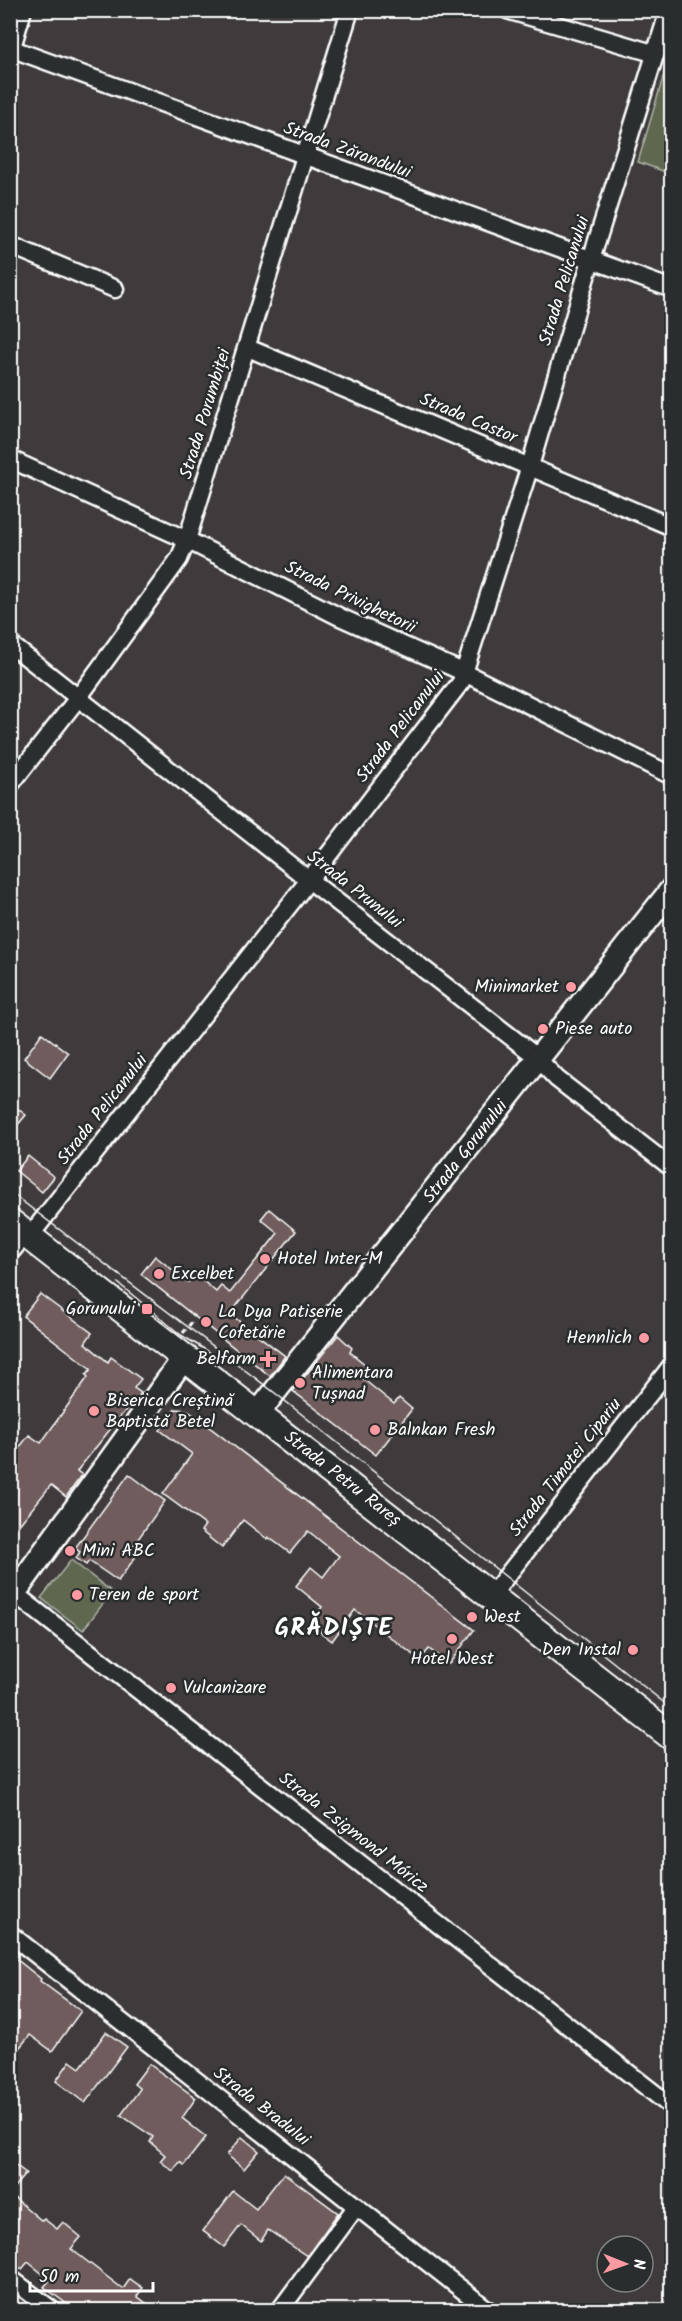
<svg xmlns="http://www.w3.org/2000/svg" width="682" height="2321" font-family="Kalam,sans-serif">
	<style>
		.green { fill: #5e6850; stroke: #aeb4a8; stroke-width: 1.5 }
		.building { fill: #6f5c5c; stroke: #fff; stroke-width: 1.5 }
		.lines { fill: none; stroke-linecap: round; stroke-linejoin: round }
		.lane-casing { stroke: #fff; stroke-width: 13 }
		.street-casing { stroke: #fff; stroke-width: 21 }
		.secondary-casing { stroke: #fff; stroke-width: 27 }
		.primary-casing { stroke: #fff; stroke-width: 30 }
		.path { stroke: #fff; stroke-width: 3; stroke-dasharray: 4.5 4.5; stroke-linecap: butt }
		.lane { stroke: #2a2d2e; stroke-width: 8 }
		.street { stroke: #2a2d2e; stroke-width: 16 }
		.secondary { stroke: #2a2d2e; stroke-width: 22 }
		.primary { stroke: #2a2d2e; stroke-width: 26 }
		.tram { stroke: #fff; stroke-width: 1.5 }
		.poi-dot { fill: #ff9aa2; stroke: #2a2d2e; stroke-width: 2 }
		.labels { text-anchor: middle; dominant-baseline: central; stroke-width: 5; stroke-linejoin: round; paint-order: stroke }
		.street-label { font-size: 18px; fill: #fff; stroke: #2a2d2e }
		.poi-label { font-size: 18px; fill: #fff; stroke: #2a2d2e; text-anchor: start }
		.district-label { font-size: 24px; font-weight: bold; letter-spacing: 1.5px; fill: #fff; stroke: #2a2d2e }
	</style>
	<rect width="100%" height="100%" fill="#3f3b3c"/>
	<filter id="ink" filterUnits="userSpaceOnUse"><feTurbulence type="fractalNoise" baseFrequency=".0167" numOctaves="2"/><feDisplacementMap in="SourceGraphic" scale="12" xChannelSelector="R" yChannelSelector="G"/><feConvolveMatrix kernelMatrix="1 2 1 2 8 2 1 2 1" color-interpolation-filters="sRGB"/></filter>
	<g filter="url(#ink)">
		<!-- green -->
		<g class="green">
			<path d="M671,51L672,174H671L638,162Z"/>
			<path d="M71,1560L112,1592L83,1630L41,1598Z"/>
		</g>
		<!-- building -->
		<g class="building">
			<path d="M42,1033L68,1053L50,1078L24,1058Z"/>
			<path d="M10,1103L26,1115L10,1134Z"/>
			<path d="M28,1156L54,1177L42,1192L16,1171Z"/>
			<path d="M269,1209L296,1231L230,1314L285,1356L270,1376L141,1274L155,1256L188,1282L195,1274L216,1292L221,1286L230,1293L278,1233L261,1219Z"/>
			<path d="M40,1294L92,1333L85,1343L108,1362L111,1357L141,1379L134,1388L141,1393L130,1409L128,1407L77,1471L82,1475L66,1497L51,1485L10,1536V1460L29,1435L41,1443L88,1377L86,1375L91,1369L23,1316Z"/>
			<path d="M338,1335L352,1348L350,1352L366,1365L358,1375L394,1404L399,1398L412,1409L376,1455L293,1391Z"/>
			<path d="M175,1409L187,1410L474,1630L449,1664L429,1649L420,1660L355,1610L332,1641L310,1624L322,1607L296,1586L311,1567L323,1577L339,1556L308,1531L290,1553L268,1537L267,1539L243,1520L222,1548L201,1531L205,1525L163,1494L192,1454L160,1430Z"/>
			<path d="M129,1474L165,1501L133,1546L140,1551L118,1581L89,1561L86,1565L76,1558L80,1552L75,1548Z"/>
			<path d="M10,1954L41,1979L40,1981L81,2011L52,2051L30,2035L10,2059Z"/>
			<path d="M106,2032L127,2047L85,2103L56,2081L70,2061L80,2068Z"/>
			<path d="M149,2064L196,2098L182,2118L206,2137L184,2165L180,2162L173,2171L160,2161L165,2155L150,2142L153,2137L121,2115L140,2089L134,2084Z"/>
			<path d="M242,2137L259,2151L244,2169L227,2155Z"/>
			<path d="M10,2161L26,2173L10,2192Z"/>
			<path d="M284,2173L338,2213L307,2256L268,2230L261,2241L241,2225L224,2247L203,2231L233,2191L256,2209Z"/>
			<path d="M10,2194L42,2221L44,2219L57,2229L63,2222L81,2237L71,2249L123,2289L130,2279L143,2288L137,2296L155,2310H75L44,2287L50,2280L28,2262L22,2269L10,2260V2242L18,2233L10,2227Z"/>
		</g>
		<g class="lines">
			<!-- lane casing -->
			<g class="lane-casing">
				<path id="lane" d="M10,1259L27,1239"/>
			</g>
			<!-- street casing -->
			<g class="street-casing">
				<g id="street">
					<path d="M507,10L656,54"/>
					<path d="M10,48L672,289"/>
					<path d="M10,54L23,10"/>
					<path d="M10,245L115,289"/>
					<path d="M248,348L672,527"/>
					<path d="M10,459L187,540L340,617L465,673L672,776"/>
					<path d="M10,644L309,880L533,1054L557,1079L672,1168"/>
					<path d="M10,785L78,698L179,559L187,540L350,10"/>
					<path d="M29,1237L309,880L461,682L530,466L591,260L669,10"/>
					<path d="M10,1590L672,2107"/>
					<path d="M491,1596L672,1365"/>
					<path d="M10,1934L488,2310"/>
					<path d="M10,2278L52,2310"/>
					<path d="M280,2310L356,2207"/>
				</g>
			</g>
			<!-- secondary casing -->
			<g class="secondary-casing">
				<g id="secondary">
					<path d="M258,1413L672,889"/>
					<path d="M10,1599L184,1358"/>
				</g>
			</g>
			<!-- primary casing -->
			<g class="primary-casing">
				<path id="primary" d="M10,1222L672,1737"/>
			</g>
			<!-- path -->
			<path class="path" d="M183,1333L192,1322"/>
			<!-- lane -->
			<use href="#lane" class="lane"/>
			<!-- street -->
			<use href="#street" class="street"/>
			<!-- secondary -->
			<use href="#secondary" class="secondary"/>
			<!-- primary -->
			<use href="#primary" class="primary"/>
			<!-- tram -->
			<g class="tram">
				<path d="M10,1192L275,1393L672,1709"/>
				<path d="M118,1283L181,1335L219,1358"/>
			</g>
		</g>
	</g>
	<!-- markers -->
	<g class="poi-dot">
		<circle cx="571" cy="987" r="6"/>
		<circle cx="543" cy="1029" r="6"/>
		<circle cx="265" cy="1259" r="6"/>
		<circle cx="159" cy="1274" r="6"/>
		<rect x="141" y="1303" width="12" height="12" rx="3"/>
		<circle cx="206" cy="1322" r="6"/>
		<circle cx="644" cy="1338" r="6"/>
		<path d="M265 1350h6v6h6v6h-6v6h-6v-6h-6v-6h6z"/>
		<circle cx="300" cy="1383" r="6"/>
		<circle cx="94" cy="1411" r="6"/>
		<circle cx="375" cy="1430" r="6"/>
		<circle cx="70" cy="1551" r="6"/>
		<circle cx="77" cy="1595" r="6"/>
		<circle cx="472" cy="1617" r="6"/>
		<circle cx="452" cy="1639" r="6"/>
		<circle cx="633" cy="1650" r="6"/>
		<circle cx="171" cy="1688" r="6"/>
	</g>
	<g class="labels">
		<!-- street labels -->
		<g class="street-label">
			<text transform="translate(347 151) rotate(20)">Strada Zărandului</text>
			<text transform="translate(565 281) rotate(-73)">Strada Pelicanului</text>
			<text transform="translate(206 414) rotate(-73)">Strada Porumbiței</text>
			<text transform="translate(468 419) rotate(23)">Strada Castor</text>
			<text transform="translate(350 598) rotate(26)">Strada Privighetorii</text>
			<text transform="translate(401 727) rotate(-53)">Strada Pelicanului</text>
			<text transform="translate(354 890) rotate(38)">Strada Prunului</text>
			<text transform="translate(103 1110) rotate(-52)">Strada Pelicanului</text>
			<text transform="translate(466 1152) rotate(-52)">Strada Gorunului</text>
			<text transform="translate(566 1468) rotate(-52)">Strada Timotei Cipariu</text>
			<text transform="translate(342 1479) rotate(38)">Strada Petru Rareș</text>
			<text transform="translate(353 1833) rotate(38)">Strada Zsigmond Móricz</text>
			<text transform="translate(261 2107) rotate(38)">Strada Bradului</text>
		</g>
		<!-- poi labels -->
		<g class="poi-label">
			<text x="559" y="987" text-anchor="end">Minimarket</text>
			<text x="555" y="1029">Piese auto</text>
			<text x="277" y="1259">Hotel Inter-M</text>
			<text x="171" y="1274">Excelbet</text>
			<text x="135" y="1309" text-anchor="end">Gorunului</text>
			<text x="218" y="1312">La Dya Patiserie<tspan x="218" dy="21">Cofetărie</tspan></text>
			<text x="632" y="1338" text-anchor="end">Hennlich</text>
			<text x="256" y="1359" text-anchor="end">Belfarm</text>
			<text x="312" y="1373">Alimentara<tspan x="312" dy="21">Tușnad</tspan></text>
			<text x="106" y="1401">Biserica Creștină<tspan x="106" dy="21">Baptistă Betel</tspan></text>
			<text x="387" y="1430">Balnkan Fresh</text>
			<text x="82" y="1551">Mini ABC</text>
			<text x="89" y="1595">Teren de sport</text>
			<text x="484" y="1617">West</text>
			<text x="621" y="1650" text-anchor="end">Den Instal</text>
			<text x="452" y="1659" text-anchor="middle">Hotel West</text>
			<text x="183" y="1688">Vulcanizare</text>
		</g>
		<!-- district labels -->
		<g class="district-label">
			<text x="334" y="1628">GRĂDIȘTE</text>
		</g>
	</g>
	<!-- margin -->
	<rect width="682" height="2321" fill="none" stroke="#2a2d2e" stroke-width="36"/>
	<rect x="18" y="18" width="646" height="2285" fill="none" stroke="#fff" stroke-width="2" filter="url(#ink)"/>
	<!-- north arrow -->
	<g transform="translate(625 2264) rotate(91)"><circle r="28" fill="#2a2d2e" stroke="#7f8182" stroke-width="1.5"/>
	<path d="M0-4.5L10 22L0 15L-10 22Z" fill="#ff9aa2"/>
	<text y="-9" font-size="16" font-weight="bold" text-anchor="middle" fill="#ffffff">N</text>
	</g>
	<!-- scale -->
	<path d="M30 2282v9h123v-9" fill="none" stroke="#ffffff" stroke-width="3"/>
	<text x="39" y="2282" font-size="18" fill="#ffffff" stroke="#2a2d2e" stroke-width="4.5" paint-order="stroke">50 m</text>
</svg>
